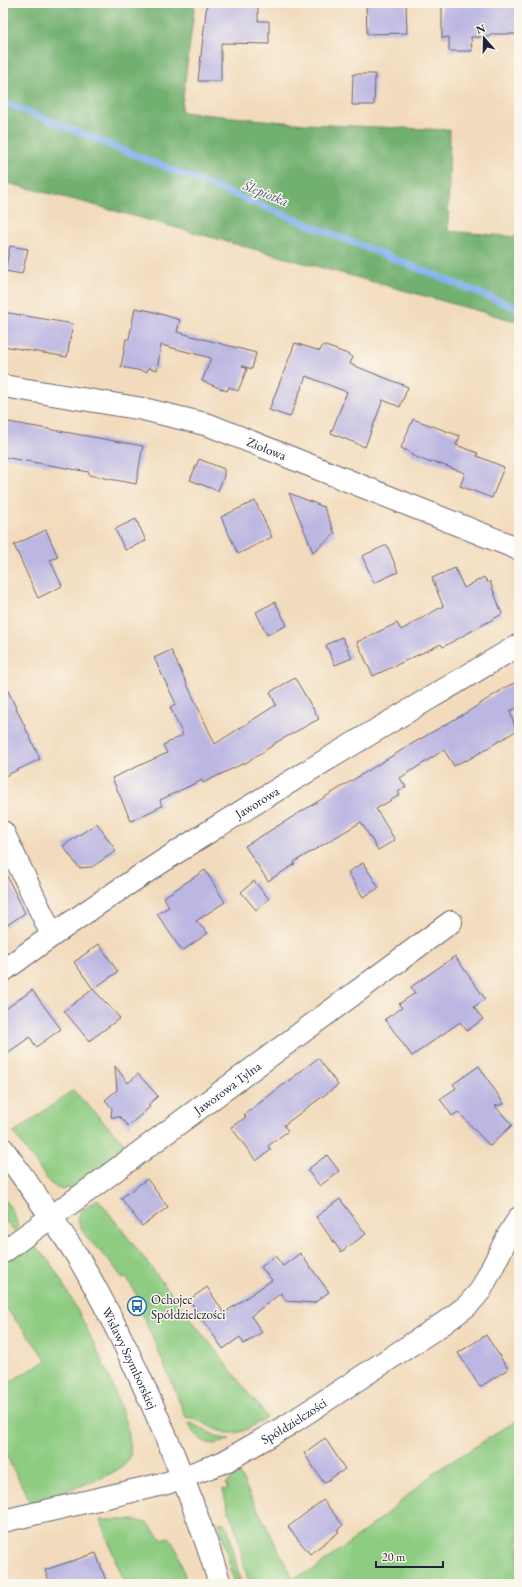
<svg xmlns="http://www.w3.org/2000/svg" width="522" height="1587" font-family="'EB Garamond',serif">
	<style>
		.green { fill: #8ecc82; stroke: #58775e }
		.forest { fill: #72b070; stroke: #4a6956 }
		.lines { fill: none; stroke-linecap: round; stroke-linejoin: round }
		.stream { stroke: #82b0ec; stroke-width: 7 }
		.building { fill: #bbb6e2 }
		.street-casing { stroke: #6b6368; stroke-width: 24 }
		.secondary-casing { stroke: #6b6368; stroke-width: 24 }
		.street { stroke: #fff; stroke-width: 22 }
		.secondary { stroke: #fff; stroke-width: 22 }
		.labels { text-anchor: middle; dominant-baseline: central; stroke-width: 3; stroke-linejoin: round; paint-order: stroke }
		.street-label { font-size: 13px; fill: #22223b; stroke: #fbf7ec }
		.poi-label { font-size: 13px; fill: #22223b; stroke: #fbf7ec; text-anchor: start }
		.water-label { font-size: 14px; font-style: italic; fill: #445479; stroke: #fbf7ec }
	</style>
	<rect width="100%" height="100%" fill="#fbf7ec"/>
	<filter id="ink" filterUnits="userSpaceOnUse"><feTurbulence type="fractalNoise" baseFrequency=".025" numOctaves="2"/><feDisplacementMap in="SourceGraphic" scale="8" xChannelSelector="R" yChannelSelector="G"/><feConvolveMatrix kernelMatrix="1 2 1 2 8 2 1 2 1" color-interpolation-filters="sRGB"/></filter>
	<filter id="wash" filterUnits="userSpaceOnUse"><feTurbulence type="fractalNoise" baseFrequency=".012" numOctaves="4" result="noise"/><feDisplacementMap in="SourceGraphic" scale="16" xChannelSelector="R" yChannelSelector="G"/><feGaussianBlur stdDeviation="0.9" result="paint"/><feColorMatrix in="noise" values="0 0 0 0 0 0 0 0 0 0 0 0 0 0 0 0 0 1.4 0 .05"/><feComposite in="paint" operator="in"/></filter>
	<g filter="url(#wash)">
		<rect width="100%" height="100%" fill="#f2dbbc"/>
		<!-- green -->
		<g class="green">
			<path d="M73,1090L128,1147L70,1190L68,1188L61,1190L59,1186L57,1188L58,1189L50,1183L14,1133Z"/>
			<path d="M3,1197L12,1210L19,1227L14,1231L3,1218Z"/>
			<path d="M98,1199L267,1417C244,1431 235,1440 209,1426C201,1422 195,1418 186,1417L153,1338L138,1307L142,1305L127,1277L123,1279C118,1272 113,1265 107,1258C99,1250 74,1229 79,1215C81,1208 92,1203 98,1199Z"/>
			<path d="M29,1242C34,1247 41,1251 45,1256C66,1281 142,1431 129,1459C122,1473 79,1487 64,1491L66,1497L31,1504L3,1449V1386L47,1360L3,1304V1262Z"/>
			<path d="M519,1419V1584H249L236,1530L226,1502L223,1489L226,1490L228,1487L225,1485L231,1479L239,1473L293,1578L315,1569L379,1520L435,1472Z"/>
			<path d="M188,1423L193,1424L220,1438L230,1439C210,1450 197,1441 188,1423Z"/>
			<path d="M100,1520H134L147,1523L162,1539L169,1537L178,1552L187,1584H125Z"/>
			<path d="M219,1522L224,1523L228,1528L241,1584H235Z"/>
		</g>
		<!-- forest -->
		<path class="forest" d="M3,3H195L181,112L305,124L450,130L448,231L519,237V322L79,201L3,182Z"/>
		<g class="lines">
			<!-- stream -->
			<path class="stream" d="M3,102L519,309"/>
		</g>
		<g id="blocks">
			<!-- building -->
			<g class="building">
				<path d="M207,3H258V21H269V44L221,43V81H198Z"/>
				<path d="M366,3H406L407,33L367,34Z"/>
				<path d="M442,3H519V34H490V37H471L472,51H449V37L442,38Z"/>
				<path d="M353,74H375L374,105H352Z"/>
				<path d="M10,246L28,249L22,274L5,271Z"/>
				<path d="M135,308L151,311L180,320L177,332L256,353L252,369L242,366L247,369L238,391L229,387L227,391L202,381L211,358L161,345L157,370L148,368L147,372L121,367L126,339H129Z"/>
				<path d="M3,312L73,324L67,357L3,346Z"/>
				<path d="M295,343L320,351L323,345L345,353L353,357L350,364L408,387L400,407L383,400L365,447L331,433L347,392L306,376L290,417L269,410Z"/>
				<path d="M413,419L460,436L456,445L478,453L477,456L504,467L492,498L460,486L465,473L432,461L431,463L411,455L412,453L401,448Z"/>
				<path d="M3,421L143,446L136,484L89,475V472L3,457Z"/>
				<path d="M199,459L224,469V476L218,491L190,480Z"/>
				<path d="M289,493L324,507L335,534L313,552Z"/>
				<path d="M255,501L272,537L238,554L221,517Z"/>
				<path d="M136,519L146,541L125,550L115,529Z"/>
				<path d="M46,530L58,557L50,560L62,586L38,598L14,545Z"/>
				<path d="M387,545L398,572L374,583L362,556Z"/>
				<path d="M455,568L464,588L484,577L488,583L490,581L502,614L443,647L441,644L373,676L357,642L397,623L401,630L443,606L432,578Z"/>
				<path d="M275,602L287,625L267,635L256,612Z"/>
				<path d="M342,637L352,658L335,665L326,645Z"/>
				<path d="M171,650L215,744L276,705L270,692L295,678L319,719L275,743V744L244,764V763L203,783L202,780L160,800L162,806L131,821L112,778L167,753L163,745L183,735L170,707L176,704L154,658Z"/>
				<path d="M3,680L40,759L3,777Z"/>
				<path d="M519,681V707L510,711L516,731L466,761L465,760L454,766L444,750L400,778L406,787L398,792L400,795L376,809L395,840L378,850L361,822L294,862L295,864L268,881L245,846L415,742L469,711L506,687Z"/>
				<path d="M97,823L116,851L92,867L79,868L63,846Z"/>
				<path d="M363,863L379,888L363,897L348,872Z"/>
				<path d="M3,868L25,913L3,928Z"/>
				<path d="M205,870L225,902L196,921L208,933L182,951L157,914L169,907L164,897Z"/>
				<path d="M254,881L269,899L256,910L241,892Z"/>
				<path d="M99,944L118,972L93,989L74,962Z"/>
				<path d="M455,956L485,999L474,1007L483,1019L467,1031L460,1022L412,1056L385,1019L402,1008L399,1004L415,993L411,987Z"/>
				<path d="M93,989L120,1018L89,1041L64,1011Z"/>
				<path d="M32,990L61,1029L36,1047L30,1037L3,1056V1011Z"/>
				<path d="M318,1058L338,1085L284,1125L288,1131L268,1146L271,1150L256,1161L231,1127L246,1117L244,1115Z"/>
				<path d="M115,1066L128,1083L138,1074L158,1096L148,1105L150,1107L128,1126L120,1117H111L112,1108L105,1100L117,1090Z"/>
				<path d="M479,1066L504,1104L495,1106L512,1125L490,1146L458,1112L452,1116L440,1099L456,1088L453,1084Z"/>
				<path d="M327,1155L339,1171L320,1186L307,1170Z"/>
				<path d="M147,1179L168,1207L142,1226L121,1198Z"/>
				<path d="M340,1199L366,1234L341,1252L316,1217Z"/>
				<path d="M300,1253L329,1292L314,1303L286,1301L281,1293L251,1316L262,1332L244,1344L240,1337L223,1349L189,1300L207,1287L224,1313L272,1280L261,1267L275,1256L283,1266Z"/>
				<path d="M486,1335L508,1369L480,1387L458,1353Z"/>
				<path d="M325,1438L345,1469L324,1483L304,1453Z"/>
				<path d="M323,1500L343,1525L337,1530L339,1532L310,1554L288,1527Z"/>
				<path d="M96,1553L107,1584H50L45,1570Z"/>
			</g>
		</g>
	</g>
	<g filter="url(#ink)">
		<use href="#blocks" fill-opacity="0" stroke="#6b6368" stroke-width="1"/>
		<g class="lines">
			<!-- street casing -->
			<g class="street-casing">
				<g id="street">
					<path d="M3,832L52,935"/>
					<path id="s1" d="M3,971C167,850 344,750 519,645"/>
					<path id="s2" d="M3,1252L90,1189L451,922"/>
					<path id="s3" d="M3,1521L167,1483L224,1462L288,1425L444,1323L468,1305L481,1290L509,1234L519,1218"/>
				</g>
			</g>
			<!-- secondary casing -->
			<g class="secondary-casing">
				<g id="secondary">
					<path id="s4" d="M3,386L143,409L209,425L519,549"/>
					<path id="s5" d="M3,1149C30,1187 58,1225 82,1264C104,1302 123,1341 141,1380C172,1447 198,1514 220,1584"/>
				</g>
			</g>
			<!-- street -->
			<use href="#street" class="street"/>
			<!-- secondary -->
			<use href="#secondary" class="secondary"/>
		</g>
	</g>
	<!-- icons -->
	<defs>
		<g id="bus-ring" transform="scale(1)"><circle r="9.5" fill="#fbf7ec" stroke="#1f6fb2" stroke-width="1.5"/><path d="M-5-6H5V4H4V6H2V4H-2V6H-4V4H-5ZM-3.5-4V0h7V-4ZM-3.5 1.2v1.5H-2V1.2ZM2 1.2v1.5H3.5V1.2Z" fill="#1f6fb2"/></g>
	</defs>
	<g fill-rule="evenodd">
		<use href="#bus-ring" x="137" y="1306"/>
	</g>
	<g class="labels">
		<!-- street labels -->
		<g class="street-label">
			<text stroke="none"><textPath href="#s4" startOffset="272">Ziołowa</textPath></text>
			<text stroke="none"><textPath href="#s1" startOffset="305">Jaworowa</textPath></text>
			<text stroke="none"><textPath href="#s2" startOffset="278">Jaworowa Tylna</textPath></text>
			<text stroke="none"><textPath href="#s5" startOffset="245">Wisławy Szymborskiej</textPath></text>
			<text stroke="none"><textPath href="#s3" startOffset="310">Spółdzielczości</textPath></text>
		</g>
		<!-- poi labels -->
		<g class="poi-label">
			<text x="151" y="1299">Ochojec<tspan x="151" dy="15">Spółdzielczości</tspan></text>
		</g>
		<!-- water labels -->
		<g class="water-label">
			<text transform="translate(266 193) rotate(22)">Ślepiotka</text>
		</g>
	</g>
	<!-- margin -->
	<rect width="522" height="1587" fill="none" stroke="#fbf7ec" stroke-width="16"/>
	<!-- north arrow -->
	<g transform="translate(484 38) rotate(340)" stroke="#fbf7ec" stroke-width="3" paint-order="stroke">
	<path d="M0-3L7 15L0 10L-7 15Z" fill="#22223b"/>
	<text y="-6" font-size="11" font-weight="bold" text-anchor="middle" fill="#22223b">N</text>
	</g>
	<!-- scale -->
	<path d="M376 1561v6h67v-6" fill="none" stroke="#22223b" stroke-width="2"/>
	<text x="382" y="1561" font-size="12" fill="#22223b" stroke="#fbf7ec" stroke-width="3" paint-order="stroke">20 m</text>
</svg>
